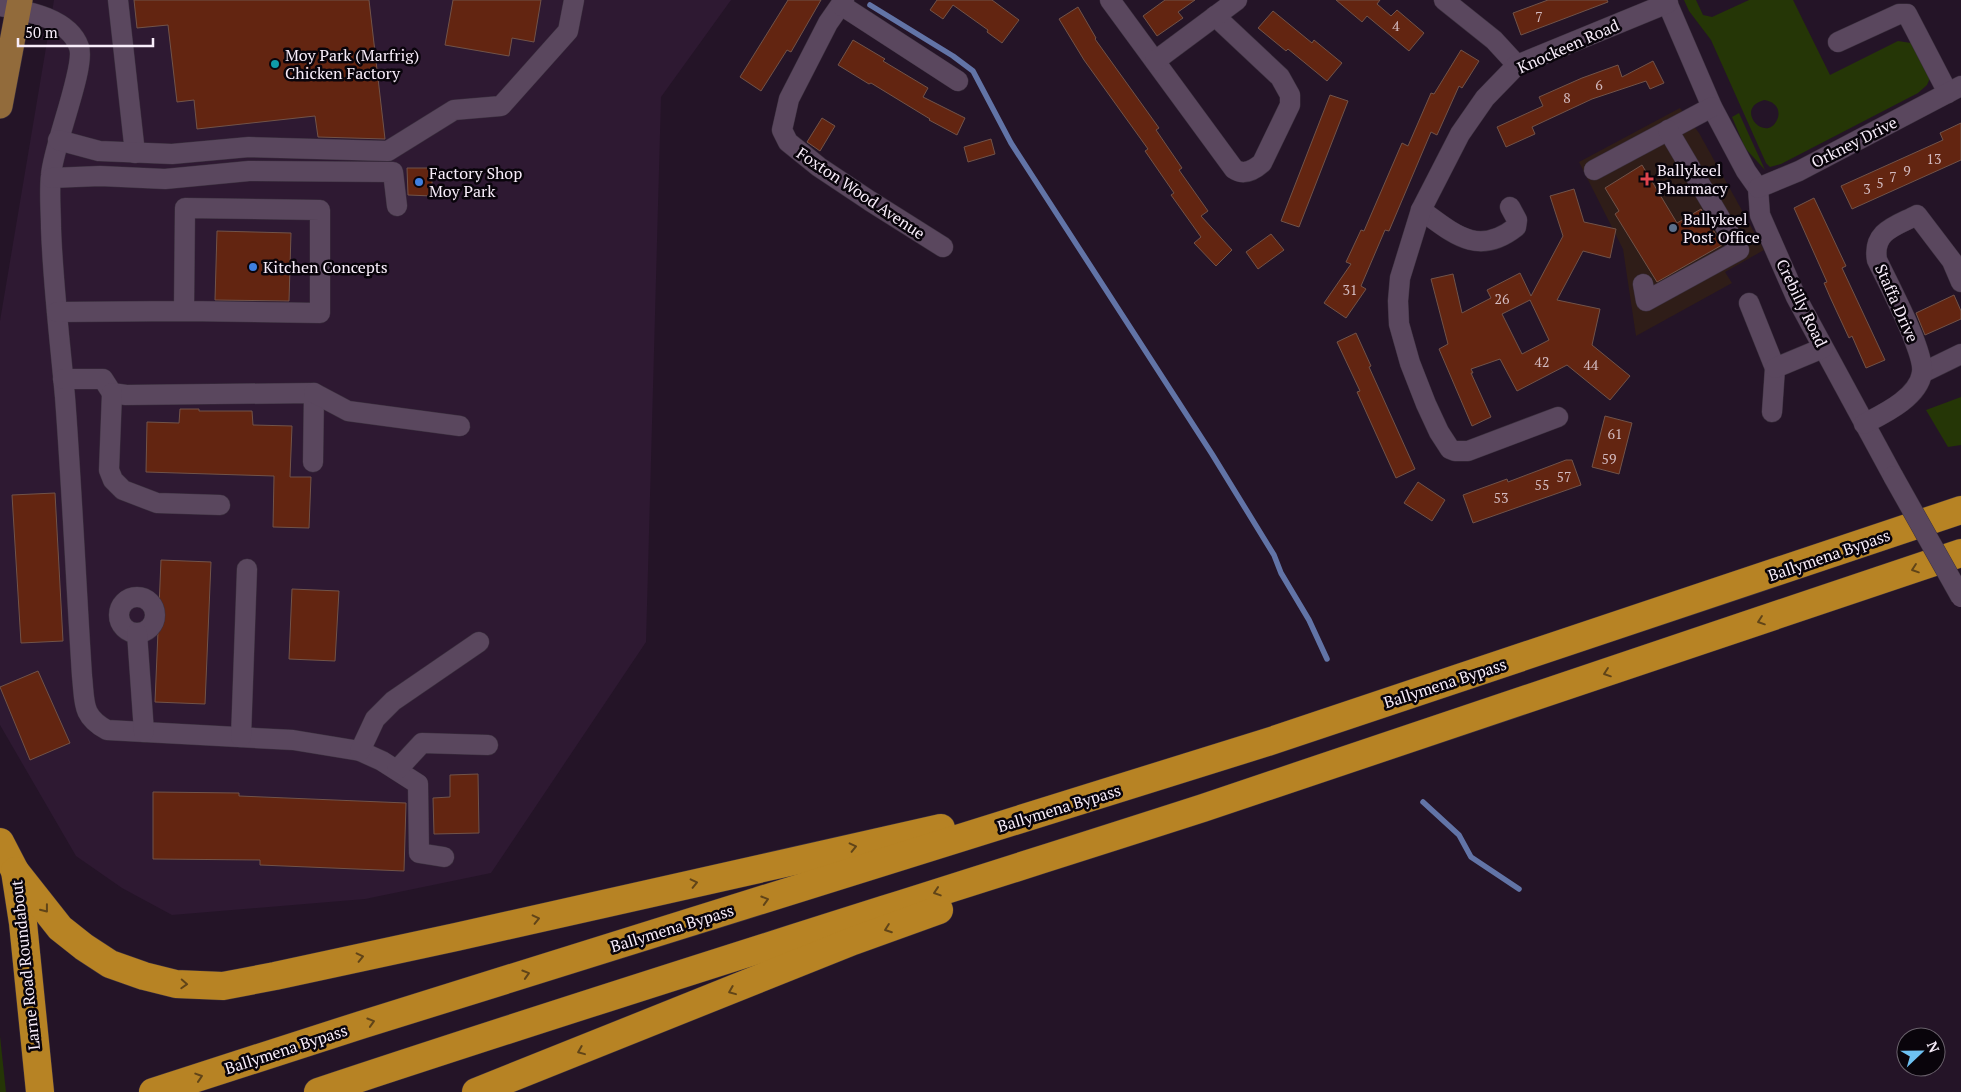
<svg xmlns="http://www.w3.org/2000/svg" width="1961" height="1092" font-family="'PT Serif',serif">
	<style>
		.commercial { fill: #2f1d18 }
		.built { fill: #2e1932 }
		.green { fill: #253606; fill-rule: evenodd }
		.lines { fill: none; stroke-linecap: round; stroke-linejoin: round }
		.stream { stroke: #6274a7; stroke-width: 5.5 }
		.building { fill: #632511; stroke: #715349; fill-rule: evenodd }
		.minor-casing { stroke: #3c313f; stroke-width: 21 }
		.major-casing { stroke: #3c313f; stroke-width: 26 }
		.highway-casing { stroke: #3c313f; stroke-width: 29 }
		.minor { stroke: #5a475e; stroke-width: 20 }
		.major { stroke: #926b3b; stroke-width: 25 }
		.highway { stroke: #b78324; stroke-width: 28 }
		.minor-bridge-casing { stroke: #3c313f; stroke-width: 21; stroke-linecap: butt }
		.minor-bridge { stroke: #5a475e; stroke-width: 20 }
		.oneway { stroke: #604418 }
		.culture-dot { fill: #0f9aa8; stroke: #09040b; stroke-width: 2 }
		.health-dot { fill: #e0444e; stroke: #09040b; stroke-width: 2 }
		.shop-dot { fill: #3f7fe0; stroke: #09040b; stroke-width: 2 }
		.service-dot { fill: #5c6f8a; stroke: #09040b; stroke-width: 2 }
		.labels { text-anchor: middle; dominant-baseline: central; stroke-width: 5; stroke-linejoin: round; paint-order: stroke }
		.number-label { font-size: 14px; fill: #d3bbc0 }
		.street-label { font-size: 16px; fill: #f8edfa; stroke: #09040b }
		.poi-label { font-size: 16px; fill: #f8edfa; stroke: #09040b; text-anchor: start }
	</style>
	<rect width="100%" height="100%" fill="#241427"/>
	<!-- commercial -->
	<path class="commercial" d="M1680,108L1699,133L1764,250L1725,272L1732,283L1636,336L1623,249L1579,162Z"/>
	<!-- built -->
	<path class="built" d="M54,0H731L661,97L646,642L491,873L365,899L172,915L122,888L76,856L0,725V321Z"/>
	<!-- green -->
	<g class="green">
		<path d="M1684,0H1696L1703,15L1712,17L1749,0H1793L1830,75L1898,41L1911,43L1930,78L1927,85L1918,93L1781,164L1770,167L1766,163L1711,40L1689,11ZM1764,100C1774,101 1782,109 1777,120C1766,144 1733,109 1764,100Z"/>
		<path d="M1739,113L1765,170L1745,148L1732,117Z"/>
		<path d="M1961,397V445L1948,447L1926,410Z"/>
		<path d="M0,1036L6,1092H0Z"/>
	</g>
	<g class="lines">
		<!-- stream -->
		<g class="stream">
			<path d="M870,5L953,56L973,71L1011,143L1212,454L1274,555L1281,573L1309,620L1327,659"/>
			<path d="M1423,802L1459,835L1471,857L1519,889"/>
		</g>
	</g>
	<!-- building -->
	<g class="building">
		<path d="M134,0H369L385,139L318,137L315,116L197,129L194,100L177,102L168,25L137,28Z"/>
		<path d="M453,0H541L534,42L512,38L509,56L445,45Z"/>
		<path d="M788,0H821L791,52L787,50L761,91L740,77Z"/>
		<path d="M937,0H992L1019,20L1002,43L987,32L988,30L953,5L943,19L930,10Z"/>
		<path d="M1165,0H1195L1178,12L1183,18L1157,36L1143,16Z"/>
		<path d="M1336,0H1380L1377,4L1391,16L1397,10L1424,33L1409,51L1367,16L1362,22Z"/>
		<path d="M1548,0H1607L1608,2L1521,35L1513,13Z"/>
		<path d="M1078,7L1096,38L1095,39L1159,128L1156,130L1182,168L1179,170L1208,211L1201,216L1232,250L1216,266L1194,243L1201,237L1171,195L1174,193L1145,151L1148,149L1084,60L1059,19Z"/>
		<path d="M1273,11L1312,43L1314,40L1342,63L1327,81L1288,49L1286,51L1258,28Z"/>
		<path d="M853,40L885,59L883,61L928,88L923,97L965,118L957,135L929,120L930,119L871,83L869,84L838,65Z"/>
		<path d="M1461,50L1479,61L1462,88L1459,86L1437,135L1431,132L1389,231L1385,230L1361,286L1366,289L1346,318L1324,303L1351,264L1346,262L1361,230L1364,231L1402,143L1408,146L1431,93L1434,94Z"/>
		<path d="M1653,61L1664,83L1650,89L1646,81L1592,99L1532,127L1535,134L1506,147L1497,127L1543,106L1539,97L1582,78L1618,65L1622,77Z"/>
		<path d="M1330,95L1348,101L1299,227L1281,221Z"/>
		<path d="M822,118L835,126L820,151L807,142Z"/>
		<path d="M1961,123V160L1852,209L1841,186L1943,140L1940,133Z"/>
		<path d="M991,139L995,154L968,162L964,147Z"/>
		<path d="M1642,165L1677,223L1701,209L1722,245L1657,282L1615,214L1619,211L1605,188Z"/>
		<path d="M407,168H432V196L408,195Z"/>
		<path d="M1574,189L1584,222L1616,229L1610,258L1583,251L1557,300L1600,309L1592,345L1630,376L1610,400L1567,365L1517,391L1500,359L1471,369L1473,373H1471L1491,417L1472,426L1439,349L1448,344L1431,279L1453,274L1462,313L1491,298L1487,290L1520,273L1531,296L1563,236L1550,196ZM1530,300L1549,340L1522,354L1502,314Z"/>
		<path d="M1814,198L1846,266L1842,268L1885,360L1866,368L1852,336L1849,338L1830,297L1824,283L1827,282L1794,208Z"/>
		<path d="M217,231L291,233L289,301L215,300Z"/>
		<path d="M1271,234L1284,250L1258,269L1246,252Z"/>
		<path d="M1954,295L1961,311V319L1925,335L1916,313Z"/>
		<path d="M1356,333L1371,366L1369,367L1415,469L1396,478L1357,392L1360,391L1337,342Z"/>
		<path d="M180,409H199V411H252L253,425L292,426L290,477H311L309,528L273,527L274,476L146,472L147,422L179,423Z"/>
		<path d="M1605,416L1632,423L1619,474L1592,467Z"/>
		<path d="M1566,460H1572L1581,485L1473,523L1463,495L1507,479L1508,482Z"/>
		<path d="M1418,482L1445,500L1432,521L1404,503Z"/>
		<path d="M55,493L63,641L21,643L12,495Z"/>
		<path d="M161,560L211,562L205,704L155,702Z"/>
		<path d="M292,589L339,591L335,661L289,659Z"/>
		<path d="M38,671L70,743L30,760L0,687Z"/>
		<path d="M478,774L479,833L434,834L433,798L450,797V775Z"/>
		<path d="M153,792L239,793V796L406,803L404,871L260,865V860L153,859Z"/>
	</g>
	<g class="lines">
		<!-- minor casing -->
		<g class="minor-casing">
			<g id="minor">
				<path d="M118,0L135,153"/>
				<path d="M844,0L828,23L789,99L782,130L788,142L819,167L870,201L943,247"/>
				<path d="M1110,0L1234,169C1244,176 1254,170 1262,163L1290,105V95L1280,77L1215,16"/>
				<path d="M1444,0L1494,40L1517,65"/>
				<path d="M1666,0L1712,107L1746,171L1758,188L1760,215L1796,297L1893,476"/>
				<path d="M841,5L958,81"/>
				<path d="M0,6C27,11 69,18 79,47C86,67 53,146 51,175C49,193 51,211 51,228C53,285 60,341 65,397C72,490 76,583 82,676C85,702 81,716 107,730L293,740L360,751L382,761L418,784L419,853L444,857"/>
				<path d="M1838,42L1899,14H1907L1948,93"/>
				<path d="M1155,61L1237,0"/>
				<path d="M58,140L99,151L172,154L249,147L388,151L454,110L501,106L568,31L574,0"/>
				<path d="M1594,170L1712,107"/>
				<path d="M51,178L100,176L165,179L249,171L393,172L397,206"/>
				<path d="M1758,188L1799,171L1961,86"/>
				<path d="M1421,210C1454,234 1478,257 1516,227L1517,220L1510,207"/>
				<path d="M1643,284L1646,301L1739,250L1668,130"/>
				<path d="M1749,303L1775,368L1772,412"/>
				<path d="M57,312L184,311L320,313V210L185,208L184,311"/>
				<path d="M1775,368L1823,348"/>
				<path d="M1922,373L1961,354"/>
				<path d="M63,379H103L112,393L126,395L314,393L313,462"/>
				<path d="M112,393L109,470L113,480L123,490L157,503L220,505"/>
				<path d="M314,393L348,411L460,426"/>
				<path d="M1558,417L1468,451H1455L1450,449L1439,432L1426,404L1410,363L1399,324L1398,301L1400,278L1421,210L1460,134L1485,98L1517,65L1668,3"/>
				<path d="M1864,424C1883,414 1918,398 1922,373C1925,352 1888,283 1877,260C1872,231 1896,226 1917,215L1952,261L1961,282"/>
				<circle cx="137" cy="615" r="18"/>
				<path d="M137,633L144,732"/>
				<path d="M241,737L247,569"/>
				<path d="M360,751L375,719L393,701L479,642"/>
				<path d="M397,770L422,743L488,745"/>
			</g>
		</g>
		<!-- major casing -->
		<g class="major-casing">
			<path id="major" d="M0,106L20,0"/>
		</g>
		<!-- highway casing -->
		<g class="highway-casing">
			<g id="highway">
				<path d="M0,842L15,871L23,923L40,1092"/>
				<path d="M15,871L60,928L84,947L110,964L144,976L176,984L223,986L275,976L456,937L941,828"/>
				<path d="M153,1092L361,1025L1274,740L1961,510"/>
				<path d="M318,1092C612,994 908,903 1203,808C1457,725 1709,639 1961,553"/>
				<path d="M476,1092L853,941L939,910"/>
			</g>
		</g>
		<!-- minor -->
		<use href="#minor" class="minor"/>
		<!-- major -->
		<use href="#major" class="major"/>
		<!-- highway -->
		<use href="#highway" class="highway"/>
		<!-- minor-bridge casing -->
		<g class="minor-bridge-casing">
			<path id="minor-bridge" d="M1893,476L1961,597"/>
		</g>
		<!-- minor-bridge -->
		<use href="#minor-bridge" class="minor-bridge"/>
	</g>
	<!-- one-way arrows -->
	<defs><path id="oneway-chevron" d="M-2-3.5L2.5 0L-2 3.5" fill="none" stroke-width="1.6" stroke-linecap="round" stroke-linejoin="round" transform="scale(1.25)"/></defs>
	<g class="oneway">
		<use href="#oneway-chevron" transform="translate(1915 569) rotate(161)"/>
		<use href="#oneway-chevron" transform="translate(1761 621) rotate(161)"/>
		<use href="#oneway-chevron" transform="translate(1607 673) rotate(161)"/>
		<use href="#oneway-chevron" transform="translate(853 847) rotate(-13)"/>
		<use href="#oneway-chevron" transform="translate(694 883) rotate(-13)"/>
		<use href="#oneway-chevron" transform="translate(937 892) rotate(162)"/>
		<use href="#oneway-chevron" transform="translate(765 900) rotate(-17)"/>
		<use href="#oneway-chevron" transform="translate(45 909) rotate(52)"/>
		<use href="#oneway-chevron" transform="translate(536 919) rotate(-13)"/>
		<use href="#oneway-chevron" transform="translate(888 929) rotate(160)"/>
		<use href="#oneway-chevron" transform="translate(360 957) rotate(-13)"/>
		<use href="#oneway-chevron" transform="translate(526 974) rotate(-17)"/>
		<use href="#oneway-chevron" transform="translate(184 984) rotate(3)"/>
		<use href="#oneway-chevron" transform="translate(732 991) rotate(158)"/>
		<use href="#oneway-chevron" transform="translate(371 1022) rotate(-17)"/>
		<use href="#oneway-chevron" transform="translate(581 1051) rotate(158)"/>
		<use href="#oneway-chevron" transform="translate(199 1077) rotate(-18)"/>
	</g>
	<!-- markers -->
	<circle class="culture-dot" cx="275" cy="64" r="5"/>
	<path class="health-dot" d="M1644.5 171.5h5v5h5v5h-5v5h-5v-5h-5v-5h5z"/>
	<g class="shop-dot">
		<circle cx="419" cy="182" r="5"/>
		<circle cx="253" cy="267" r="5"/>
	</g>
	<circle class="service-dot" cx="1673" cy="228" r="5"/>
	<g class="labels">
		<!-- number labels -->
		<g class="number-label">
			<text x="1539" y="16">7</text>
			<text x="1396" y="25">4</text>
			<text x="1599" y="84">6</text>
			<text x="1567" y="97">8</text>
			<text x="1934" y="158">13</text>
			<text x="1907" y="170">9</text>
			<text x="1893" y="176">7</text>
			<text x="1880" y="182">5</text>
			<text x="1867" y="188">3</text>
			<text x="1350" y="289">31</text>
			<text x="1502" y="298">26</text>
			<text x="1542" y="361">42</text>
			<text x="1591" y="364">44</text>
			<text x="1615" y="433">61</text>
			<text x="1609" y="458">59</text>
			<text x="1564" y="476">57</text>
			<text x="1542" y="484">55</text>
			<text x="1501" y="497">53</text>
		</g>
		<!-- street labels -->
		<g class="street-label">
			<text transform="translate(1568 46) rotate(-24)">Knockeen Road</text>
			<text transform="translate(1854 142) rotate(-27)">Orkney Drive</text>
			<text transform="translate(861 193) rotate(34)">Foxton Wood Avenue</text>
			<text transform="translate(1802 303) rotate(64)">Crebilly Road</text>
			<text transform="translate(1897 303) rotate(66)">Staffa Drive</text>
			<text transform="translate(1829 555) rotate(-19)">Ballymena Bypass</text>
			<text transform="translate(1445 683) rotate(-18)">Ballymena Bypass</text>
			<text transform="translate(1059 808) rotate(-17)">Ballymena Bypass</text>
			<text transform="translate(672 928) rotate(-17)">Ballymena Bypass</text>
			<text transform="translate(25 965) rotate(-96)">Larne Road Roundabout</text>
			<text transform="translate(286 1049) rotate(-18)">Ballymena Bypass</text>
		</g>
		<!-- poi labels -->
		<g class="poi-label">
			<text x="285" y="55">Moy Park (Marfrig)<tspan x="285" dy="18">Chicken Factory</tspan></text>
			<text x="1657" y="170">Ballykeel<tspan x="1657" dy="18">Pharmacy</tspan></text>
			<text x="429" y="173">Factory Shop<tspan x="429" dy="18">Moy Park</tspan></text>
			<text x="1683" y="219">Ballykeel<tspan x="1683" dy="18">Post Office</tspan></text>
			<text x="263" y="267">Kitchen Concepts</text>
		</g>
	</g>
	<!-- north arrow -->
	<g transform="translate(1921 1052) rotate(68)"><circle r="24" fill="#09040b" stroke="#69616b"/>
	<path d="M0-4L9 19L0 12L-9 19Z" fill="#6ec2f3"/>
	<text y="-8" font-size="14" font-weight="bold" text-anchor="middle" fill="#f8edfa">N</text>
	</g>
	<!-- scale -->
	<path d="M18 38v8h135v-8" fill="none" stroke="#f8edfa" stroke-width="2.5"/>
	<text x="25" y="38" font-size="15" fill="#f8edfa" stroke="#09040b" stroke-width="4" paint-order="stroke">50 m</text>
</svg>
